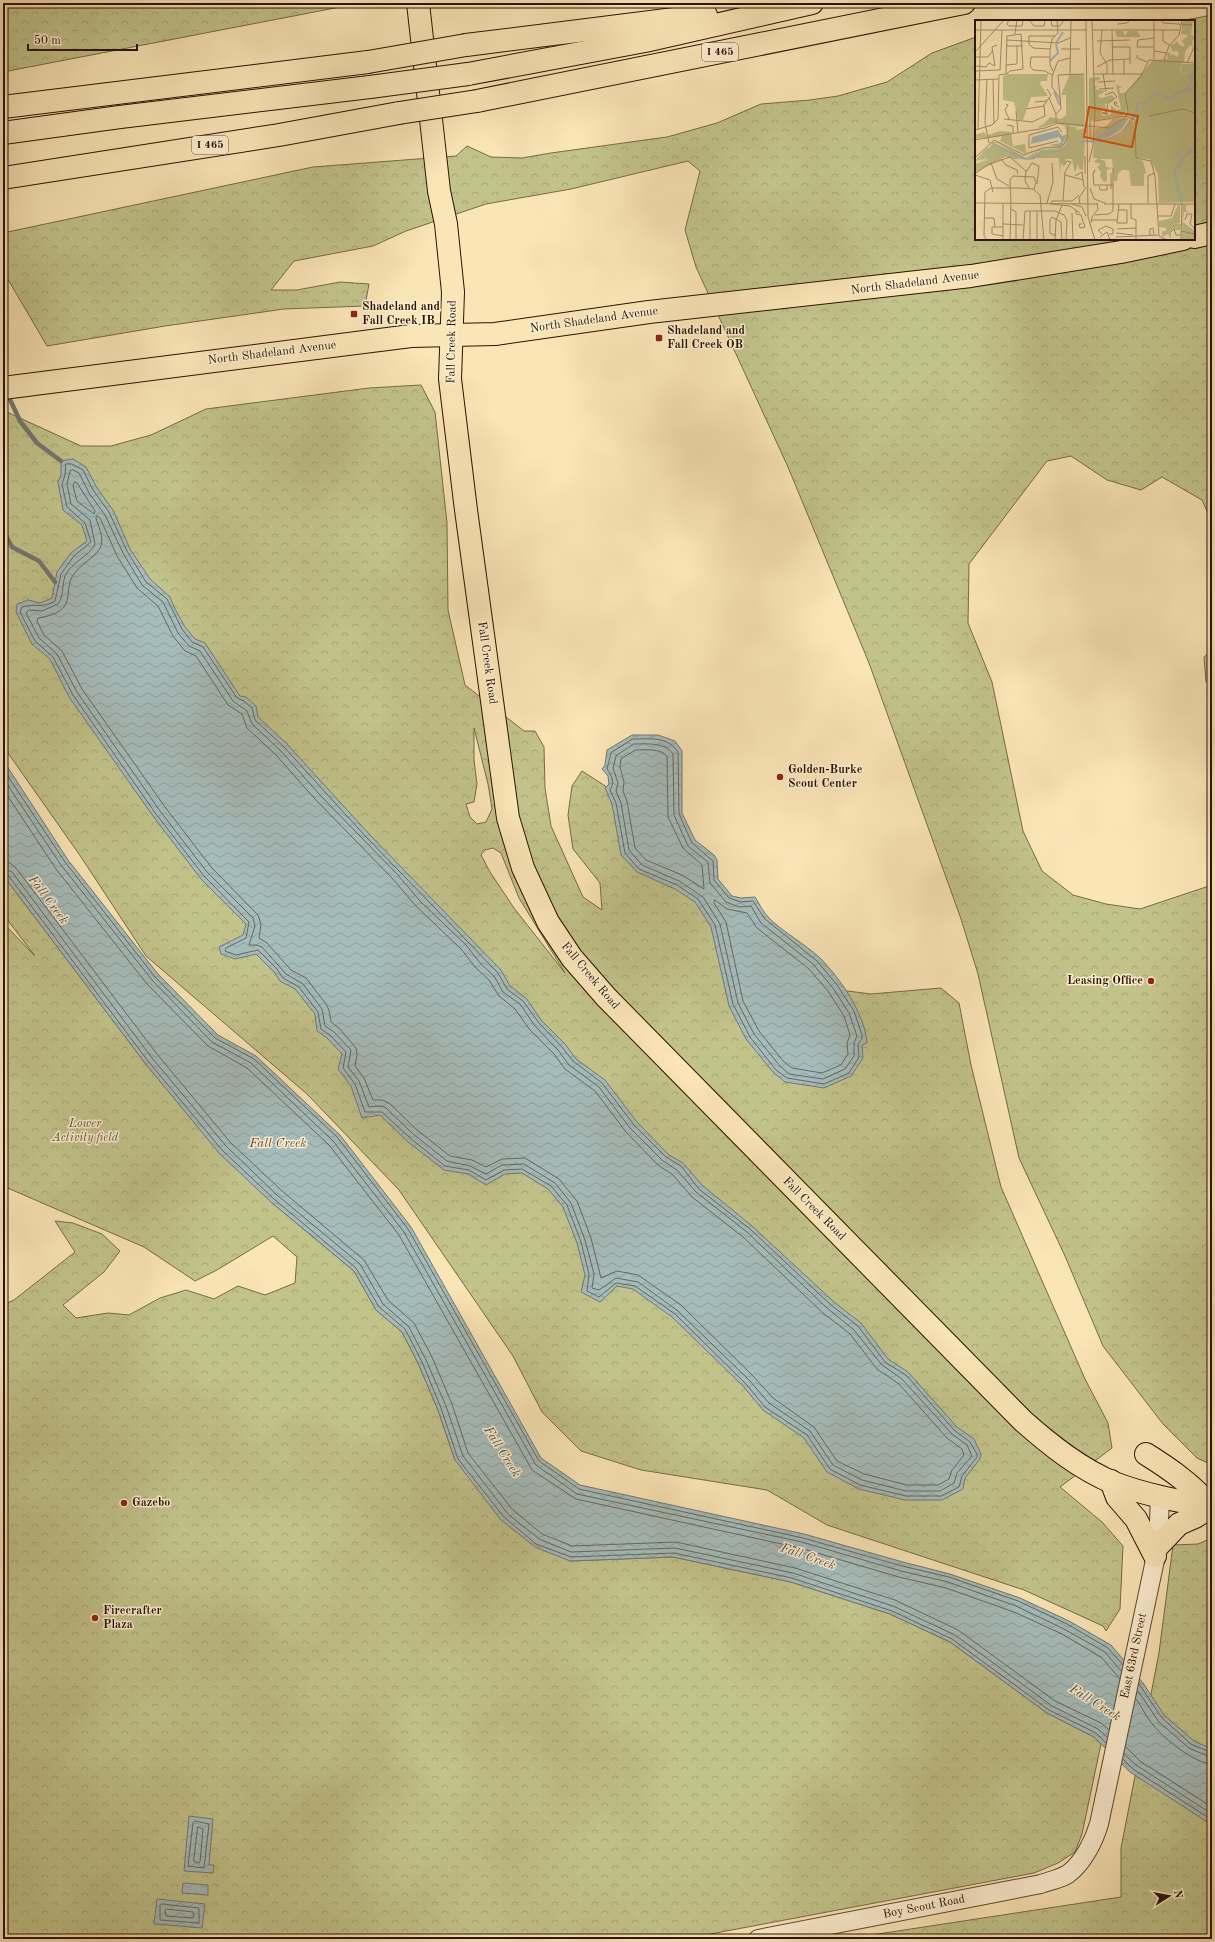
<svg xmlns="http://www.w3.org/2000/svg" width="1215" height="1942" font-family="'Old Standard TT',serif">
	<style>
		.forest { fill: url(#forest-crowns); stroke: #756b46; fill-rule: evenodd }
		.water { fill: url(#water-waves); stroke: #737871 }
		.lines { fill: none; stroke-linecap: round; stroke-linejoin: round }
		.shore { stroke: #66685e; stroke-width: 1 }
		.stream { stroke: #737871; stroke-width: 4.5 }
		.minor-casing { stroke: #5c482e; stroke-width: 20 }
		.major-casing { stroke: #281301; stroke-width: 24 }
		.highway-casing { stroke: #281301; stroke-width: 24 }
		.minor { stroke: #fceed0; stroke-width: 18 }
		.major { stroke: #fae5b7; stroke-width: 22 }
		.highway { stroke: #fae5b7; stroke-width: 22 }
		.highway-bridge-casing { stroke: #281301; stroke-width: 24; stroke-linecap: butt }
		.highway-bridge { stroke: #fae5b7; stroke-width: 22 }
		.poi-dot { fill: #8f2418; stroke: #fceed0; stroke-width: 1.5 }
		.labels { text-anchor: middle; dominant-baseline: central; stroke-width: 3; stroke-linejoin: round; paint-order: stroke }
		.shield { fill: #fceed0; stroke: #68553f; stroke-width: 1 }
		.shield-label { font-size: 11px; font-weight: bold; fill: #281301 }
		.street-label { font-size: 12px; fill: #281301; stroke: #fceed0 }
		.poi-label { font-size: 12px; font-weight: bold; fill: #281301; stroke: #fceed0; text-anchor: start }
		.park-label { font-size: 12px; font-style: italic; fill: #5e5131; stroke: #fceed0 }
		.water-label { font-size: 13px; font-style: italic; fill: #544e42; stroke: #fceed0 }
		.inset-river { fill: none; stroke: #a5bcbb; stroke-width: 2 }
		.inset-road { fill: none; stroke: #a6916e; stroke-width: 1 }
		.view { fill: #de560b; fill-opacity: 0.15; stroke: #de560b; stroke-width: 2 }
		.inset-edge { fill: none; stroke: #281301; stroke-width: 2 }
	</style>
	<defs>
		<pattern id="forest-crowns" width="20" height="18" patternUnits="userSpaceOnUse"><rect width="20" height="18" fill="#c2c38b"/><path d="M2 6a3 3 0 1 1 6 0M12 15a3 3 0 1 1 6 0" fill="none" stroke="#a7a776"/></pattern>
		<pattern id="water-waves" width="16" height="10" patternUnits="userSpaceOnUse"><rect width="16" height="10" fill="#a5bcbb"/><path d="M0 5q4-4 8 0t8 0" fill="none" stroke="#8ea19f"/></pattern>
	</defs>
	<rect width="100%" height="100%" fill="#fae5b7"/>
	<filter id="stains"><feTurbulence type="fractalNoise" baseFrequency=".005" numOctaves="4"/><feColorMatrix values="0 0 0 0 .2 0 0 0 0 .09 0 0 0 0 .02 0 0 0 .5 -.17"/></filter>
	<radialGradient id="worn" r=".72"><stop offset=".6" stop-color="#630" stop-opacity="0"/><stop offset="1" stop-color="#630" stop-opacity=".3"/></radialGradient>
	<!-- forest -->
	<g class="forest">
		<path d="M3,3H361L3,72Z"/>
		<path d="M1212,15V522L1202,500L1162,477L1141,490L1107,480L1071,456L1047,461L969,564L968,623L992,682L1023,831L1042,871L1073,895L1106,904L1140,909L1212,885V1465L1197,1458L1163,1424L1103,1346L1065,1256L1019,1158L978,974L961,919L869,663L788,467L696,267L685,230L700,171L688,161L571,189L486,204L406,231L373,246L294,261L271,290H297L340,282L369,284L365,306L284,309L165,326L47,346L3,271V233L313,167L456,156L467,146L491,157L522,158L551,153L667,137L717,123L761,104L810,100L838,96L887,82L932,53L976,37V239H1194V21H1180Z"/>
		<path d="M421,385L435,412L447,523L448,610L465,685L524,731H535L544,747L545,788L551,826L583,897L602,910L600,883L573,849L568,815L572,786L582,771L613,791L793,984L871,994L941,988L959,1003L971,1065L1001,1187L1085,1379L1108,1423L1112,1448L1060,1487L1102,1522L1123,1546L1120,1609L1106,1631L1103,1626L1024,1590L827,1525L767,1490L641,1470L581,1451L542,1412L513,1356L399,1190L307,1094L146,956L81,857L8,753L3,744V413H9L81,446H111L151,435L206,409L369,388ZM474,728L488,784L492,809L486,822L477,824L470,817L466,804L474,802L477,784L474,760ZM493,848L501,853L519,898L565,973L514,908L490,872L481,855L485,850Z"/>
		<path d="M1212,650V684L1206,682L1204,657Z"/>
		<path d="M3,875L145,1063L210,1141L242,1170L271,1202L354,1271L376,1310L402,1332L418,1363L438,1410L455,1460L570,1561L673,1557L791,1582L890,1614L950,1642L1047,1713L1094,1737L1101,1744L1082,1834L1075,1852L1058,1863L1034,1873L684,1939H3V1305L14,1300L75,1252L55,1221L73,1223L102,1234L120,1251L104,1272L63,1305L76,1318L108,1313L129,1315L160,1298L186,1290L214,1299L238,1286L265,1295L295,1283L297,1257L273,1236L217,1270L195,1281L144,1247L3,1186V923L35,956L3,914Z"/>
		<path d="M1212,1538V1939H845L1121,1897V1848L1159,1653L1173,1545L1198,1544Z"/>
	</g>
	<!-- water -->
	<g class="water">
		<path d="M73,459L86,467L97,488L113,510L130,549L150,579L170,597L175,609L185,627L195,639L205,643L240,696L246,697L256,706L258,717L287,744L370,835L501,970L510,986L526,998L542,1021L565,1044L576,1059L605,1080L637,1122L669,1155L683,1163L702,1185L752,1226L834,1302L861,1323L888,1359L908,1372L957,1427L974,1439L981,1454L980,1459L965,1478L963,1489L942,1500H905L859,1489L827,1472L804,1438L763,1410L743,1386L672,1317L633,1289L617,1286L600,1302L581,1292L585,1275L577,1243L563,1207L548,1189L522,1173L505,1174L486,1185L468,1174L444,1170L407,1141L380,1115L362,1118L351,1086L338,1069L342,1054L327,1038L317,1031L315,1014L295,989L280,981L274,972L256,954L235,959L221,954L219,947L243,935L246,924L201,879L153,816L69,697L50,659L32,644L16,612L17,604L28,600L40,603L52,598L57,572L71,553L87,541L82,525L63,510L58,482L61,475V461Z"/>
		<path d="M632,735H658L675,741L682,751V813L695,840L714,855L717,860L718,879L732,896L741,898L755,897C759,903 763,912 769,918C784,933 804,943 820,958C840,978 865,1014 867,1043L862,1045L863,1058L851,1076L824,1088L785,1082L773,1072L746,1039L729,1006L711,927L695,902L675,889L637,872L621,855L612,804L605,788L609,784L608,776L602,769L605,765L607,750Z"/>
		<path d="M3,760L68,860L158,974L218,1035L256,1056L340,1135L411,1227L541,1458L580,1485L804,1534L903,1562L950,1574L1020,1598L1069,1621L1111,1645L1143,1683L1164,1715L1194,1741L1212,1749V1825L1130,1772L1094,1737L1047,1713L950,1642L890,1614L791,1582L673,1557L570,1561L535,1547L501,1520L455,1460L438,1410L418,1363L402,1332L376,1310L354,1271L271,1202L219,1153L145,1063L3,875Z"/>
		<path d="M189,1816L213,1819L209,1865H214L213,1873L184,1871Z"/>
		<path d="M183,1883L208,1885V1895L182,1893Z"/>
		<path d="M157,1899L205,1904L202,1928L154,1924Z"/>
	</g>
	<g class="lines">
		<!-- shore -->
		<g class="shore">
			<path d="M66,464H72L83,470L93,490L109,512L127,551L146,582L167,599L182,629L192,642L203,647L237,698L244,701L252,708L255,720L284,747L367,838L498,973L507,989L523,1001L539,1023L562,1047L573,1061L602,1083L634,1125L666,1157L681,1166L699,1189L750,1229L831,1305L858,1326L885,1362L906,1375L954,1430L970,1442L977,1454V1457L962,1476L959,1487L941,1496H906L860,1485L830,1469L807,1435L765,1407L746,1384L675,1314L635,1286L616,1283L599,1297L587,1291L589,1274L581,1242L567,1205L551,1186L522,1169L504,1170L486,1180L469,1170L445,1166L410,1138L382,1112H365L355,1084L343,1068L346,1052L330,1035L321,1029L318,1012L299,987L283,978L277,969L258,950L236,955L225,951L226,948L246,938L249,922L204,876L156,814L73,695L53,657L35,641L20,612L22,607C35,603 41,609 55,601L61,574L74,556L91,542L85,523L67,507L62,484L65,475Z"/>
			<path d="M73,470L79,473L89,493L105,515L123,553L142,585L163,602L178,633L189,646L200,651L233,701L247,711L252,724L281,751L319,794L397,874L420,901L466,945L481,964L494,976L503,992L520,1004L535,1026L558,1050L569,1065L599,1087L630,1128L663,1161L677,1170L696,1192L747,1232L827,1308L854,1330L882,1365L902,1379L951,1433L967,1445L972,1456L957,1473L954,1483L940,1491H906L862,1480L833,1465L810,1431L769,1403L749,1380L678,1311L638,1282L616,1278L599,1290L592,1288L594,1274L585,1240L571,1203L555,1183L524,1164L502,1165L486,1174L470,1166L447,1161L413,1134L385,1107L380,1106L369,1107L359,1081L348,1067L351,1050L334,1032L325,1026L322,1009L303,984L286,974L262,947L257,945H249L255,926L253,918L207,872L160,811L77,692L57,654L39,638L26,613L29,610L42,611L58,604C64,596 62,585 65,576C71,562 90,556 95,544L90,520L71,504L67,484L70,471Z"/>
			<path d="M75,482L77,483L95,511L94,514L77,501L73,486Z"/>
			<path d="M97,516L100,518L117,556L137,588L158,606L173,636L185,651L196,656L228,705L242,714L247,728L276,755L314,798L392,878L415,905L461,949L476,968L489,980L499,996L515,1009L530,1030L554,1054L565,1069L595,1091L626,1132L658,1165L673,1175L692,1197L743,1237L823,1313L850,1334L877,1369L899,1384L947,1438L962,1449L964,1455L952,1470L949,1479L938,1485H907L864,1474L837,1461L814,1427L773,1398L753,1376L681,1305L638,1275L617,1271L601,1278L591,1238L577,1201L559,1179L525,1158L502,1159L486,1167L472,1160L450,1156L417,1130L389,1103L382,1100H373L364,1078L355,1066L357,1055L356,1048L339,1028L331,1022L329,1010L326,1004L306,978L291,970L267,943L259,938L261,924L258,915L212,868L165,807L82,689L62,651L44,635L37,621L38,618C46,617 58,614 64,607C70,599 67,586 72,577C78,565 98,556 101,546C104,537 98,526 96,518Z"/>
			<path d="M633,739C651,739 667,736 678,752L679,814L692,843L713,861L714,880L729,898L741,902L753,901L765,919L817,961L837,985L854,1011L862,1035V1039L858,1044L859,1057L849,1073L824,1084L787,1078L776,1070L750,1037L733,1004L715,925L698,899L677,885L639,869L625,853L616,803L610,790C615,782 612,776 607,769L611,753Z"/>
			<path d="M634,744C647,744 665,742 673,754L674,815L688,846L708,862L710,883L726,902L739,907L751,906L761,923L813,964L833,988L849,1013L857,1036L854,1043V1056L845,1069L823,1079L789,1074L780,1066L754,1034L738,1003L720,924L703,897L679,881L642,865L629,850L621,803L616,791L618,783L613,768L616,756Z"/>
			<path d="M636,750C646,750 660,748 667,756L668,817L683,848L702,865L704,889L682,875L646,860L635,848L627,801L623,791L624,782L620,767L621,759Z"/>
			<path d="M3,769L65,862L155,977L215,1038L254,1059L337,1137L408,1229L539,1461L579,1489L803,1538L902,1566L949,1577L1018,1601L1067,1624L1108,1648L1123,1665"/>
			<path d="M3,778L61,865L152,980L212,1042L251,1063L333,1141L404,1232L536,1465L577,1494L802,1542L901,1571L948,1582L1016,1606L1064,1629L1105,1652L1121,1671"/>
			<path d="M3,789L56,869L147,984L208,1046L247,1068L329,1145L399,1235L532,1470L576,1499L800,1548L899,1577L946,1588L1014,1612L1062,1634L1101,1657L1120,1679"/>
			<path d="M3,862L10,863L16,868L157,1054L230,1142L281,1190L364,1260L388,1300L414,1323L432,1357L452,1404L468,1453L512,1509L542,1534L572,1546L676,1542L795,1568L895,1600L958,1630L1055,1701L1101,1723L1109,1730"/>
			<path d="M3,868L12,872L152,1058L226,1146L277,1195L360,1264L383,1304L409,1327L426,1360L446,1406L463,1456L508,1514L539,1539L571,1552L675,1548L793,1573L893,1606L955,1635L1052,1706L1098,1729L1107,1737"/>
			<path d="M3,873L8,875L148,1061L222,1150L274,1199L356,1268L379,1307L405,1329L422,1362L441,1408L458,1459L504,1517L536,1544L571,1557L674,1553L792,1578L892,1611L952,1639L1049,1710L1096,1733L1106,1743"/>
			<path d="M715,900L727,909L747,913L757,928L809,969L828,991L844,1016L850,1035L847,1043L848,1054L841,1065L822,1073L792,1068L784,1062L759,1031L743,1001L726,922L714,903Z"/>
			<path d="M1139,1684L1162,1718L1191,1744L1212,1753"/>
			<path d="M1138,1691L1159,1722L1189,1748L1212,1758"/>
			<path d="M1136,1699C1142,1707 1146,1717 1153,1725C1165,1739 1193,1763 1212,1764"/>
			<path d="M1126,1747L1140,1761L1212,1807"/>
			<path d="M1124,1754L1136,1765L1212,1814"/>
			<path d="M1123,1759L1133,1769L1212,1820"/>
			<path d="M195,1821L209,1824L204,1868L188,1866L193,1823Z"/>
			<path d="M198,1827L203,1829L200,1862L198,1863L194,1861Z"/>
			<path d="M162,1904L199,1908V1923L160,1920V1906Z"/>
			<path d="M167,1909L193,1912L194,1917L192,1918L166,1916L165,1911Z"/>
		</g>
		<!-- stream -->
		<g class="stream">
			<path d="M7,393L20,421L37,443L61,461"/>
			<path d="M3,530L12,547L39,561L55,582"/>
		</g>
		<!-- minor casing -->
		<g class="minor-casing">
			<path id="minor" d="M758,1939L1041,1884C1049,1881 1060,1879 1068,1874C1083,1863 1094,1841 1099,1824L1158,1546L1160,1497"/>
		</g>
		<!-- major casing -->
		<g class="major-casing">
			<g id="major">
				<path d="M418,3L439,191L446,224L453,292L450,379L466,510L508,818L523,868L548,922L572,958L606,997L1023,1421C1050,1445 1080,1469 1114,1483C1145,1495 1179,1501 1212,1507"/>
				<path d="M1194,237L1212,233"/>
				<path d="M3,388L411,336L495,334L649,312L971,276L1121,252L1183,239"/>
				<path d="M1146,1454C1170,1469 1193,1485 1211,1507"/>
				<path d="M1111,1481L1117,1497L1136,1519L1155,1556"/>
				<path d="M1158,1546L1179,1524L1195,1517L1211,1507"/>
			</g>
		</g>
		<!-- highway casing -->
		<g class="highway-casing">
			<g id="highway">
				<path d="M466,45L706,15"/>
				<path d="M468,74L645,41L812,3"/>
				<path d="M477,101L964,3"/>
				<path d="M3,107L368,62"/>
				<path d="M3,133L120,117L370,87"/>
				<path d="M3,178L279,135L399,113"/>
			</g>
		</g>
		<!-- minor -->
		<use href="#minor" class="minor"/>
		<!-- major -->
		<use href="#major" class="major"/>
		<!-- highway -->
		<use href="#highway" class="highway"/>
		<!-- highway-bridge casing -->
		<g class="highway-bridge-casing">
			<g id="highway-bridge">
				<path d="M368,62L466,45"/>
				<path d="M370,87L468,74"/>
				<path d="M399,113L477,101"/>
			</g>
		</g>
		<!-- highway-bridge -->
		<use href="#highway-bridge" class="highway-bridge"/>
	</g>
	<!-- markers -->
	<g class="poi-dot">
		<rect x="350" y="310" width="8" height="8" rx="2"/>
		<rect x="655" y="334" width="8" height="8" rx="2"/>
		<circle cx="780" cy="777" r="4"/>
		<circle cx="1151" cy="981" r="4"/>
		<circle cx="124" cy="1503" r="4"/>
		<circle cx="95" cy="1618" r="4"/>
	</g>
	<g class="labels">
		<!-- shield labels -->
		<g class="shield">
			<rect x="702" y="43" width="36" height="18" rx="3"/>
			<rect x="192" y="136" width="36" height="18" rx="3"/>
		</g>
		<g class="shield-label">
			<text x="720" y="52">I 465</text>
			<text x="210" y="145">I 465</text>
		</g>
		<!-- street labels -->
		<g class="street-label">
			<text transform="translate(915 283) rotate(-7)">North Shadeland Avenue</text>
			<text transform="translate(594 320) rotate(-8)">North Shadeland Avenue</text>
			<text transform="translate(452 342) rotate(-89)">Fall Creek Road</text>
			<text transform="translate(272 353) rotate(-7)">North Shadeland Avenue</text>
			<text transform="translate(487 663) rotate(82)">Fall Creek Road</text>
			<text transform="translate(590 976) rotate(50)">Fall Creek Road</text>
			<text transform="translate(814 1209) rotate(45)">Fall Creek Road</text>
			<text transform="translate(1134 1656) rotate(-78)">East 63rd Street</text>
			<text transform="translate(924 1907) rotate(-11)">Boy Scout Road</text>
		</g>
		<!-- poi labels -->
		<g class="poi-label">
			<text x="362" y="307">Shadeland and<tspan x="362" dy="14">Fall Creek IB</tspan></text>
			<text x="667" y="331">Shadeland and<tspan x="667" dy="14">Fall Creek OB</tspan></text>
			<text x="788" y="770">Golden-Burke<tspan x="788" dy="14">Scout Center</tspan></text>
			<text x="1143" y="981" text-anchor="end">Leasing Office</text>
			<text x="132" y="1503">Gazebo</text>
			<text x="103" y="1611">Firecrafter<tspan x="103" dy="14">Plaza</tspan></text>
		</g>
		<!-- park labels -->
		<g class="park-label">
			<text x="85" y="1124">Lower<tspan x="85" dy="14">Activity field</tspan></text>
		</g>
		<!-- water labels -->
		<g class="water-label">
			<text transform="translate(48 900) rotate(53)">Fall Creek</text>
			<text x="278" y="1143">Fall Creek</text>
			<text transform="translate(502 1452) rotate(58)">Fall Creek</text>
			<text transform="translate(808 1557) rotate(19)">Fall Creek</text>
			<text transform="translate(1095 1703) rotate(32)">Fall Creek</text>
		</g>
	</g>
	<!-- overview -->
	<g transform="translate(975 20)">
		<rect width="220" height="220" fill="#fae5b7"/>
		<path d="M207,44H220V51L216,54L206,53ZM32,54H73L72,61H66L65,64L73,76L56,77L48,100H43L39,82L28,80V56ZM19,129H28L39,138L30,137L0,153V144L13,140Z" fill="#c2c38b"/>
		<path d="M208,0L218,1L216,15L220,16L217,22L218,27L215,25L210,32L209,43L203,44H207L205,50L208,54L220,51V182L184,183L183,154L175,139L160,138L168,141L171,153L169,154V166H156L154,150H147L143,154L142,161H139L137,139H124L130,141L131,147L137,148L132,150V161L129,162L125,157L126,152L122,147L126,144L119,142L123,138H118L119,123L147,113L157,98L160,110L161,99L153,95L152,90L147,96L116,101L117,118H114V58L124,57L125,60L120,61V66H123L120,69L131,71L122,76L126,78L137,75L139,77L138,81L130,84L131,90L126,91L127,96L136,95V85L141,90L146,89L141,65L148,67L144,68L145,73H150L178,40L193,39L192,34L195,32V36L197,34L202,37L204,33L201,30L198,32L195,25L200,24L201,21L206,26H210L207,21L213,15L206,14ZM140,11H148L150,16L153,11H162L166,17H142ZM95,54H109L110,98L109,107L92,105V116L93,106L102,107L101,110L110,108V121L91,130L64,131L53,139L46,138L23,123H18L13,126L12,138L0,141L17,122H23L51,138L64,130L86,128L90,125L93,121V118L89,125L85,127L73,126L88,124L92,114L90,106L80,103L64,108V106L69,104L75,97L86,99L91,95V75H86ZM154,98L146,110L127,121L119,120L120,109L131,106L138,99ZM25,111L36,112L38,126L50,124L51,133L72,126L51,134L25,121L27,116L0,119V115L9,112L11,115L16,114ZM110,122L108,150L104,149L103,143L100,153L97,139H91L90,144H86L85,155L84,138H59L65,132H85ZM19,123L28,127L45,139H39L33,137L39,138L28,129H20L17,138L0,144L14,138L13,129ZM203,185H205V203L201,204H206L205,210H196V219L193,214L187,217V211H191V208L184,207V201L197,198ZM208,185H212L210,188L213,192H209L208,202L220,211V220H207Z" fill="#c2c38b"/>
		<path d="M220,66L215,71L205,72L197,80L191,79L188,75L181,76L177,74L175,83L164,84L162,93L150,111L126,123L110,122L85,132H67L59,139L53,140L46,139L18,124L13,129L14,138L0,142L12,138V130L18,123L53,139L66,131L89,130L111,120L128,121L147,111L159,94L163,82H173L177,73L187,74L196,78L203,71ZM149,100V104L138,114L124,120L120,118ZM83,110L87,116L92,114L87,125H74L86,123V119L84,117L56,124L57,117Z" fill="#a5bcbb"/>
		<path class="inset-river" d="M81,23L88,12M75,41L83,33L81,24M210,71L217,60L214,57L220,53M79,72L85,85M207,182L199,151L207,143L206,139L220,127"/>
		<path class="inset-road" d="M34,0L32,4L34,6H47L48,0M54,0L59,6H69L70,0M76,0L77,6H85L89,0M111,0L113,197L120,220M117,0L120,90L118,126M179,0V39M186,0L188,3L217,5M143,4L152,3L155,0M0,10H112M117,10H204M127,10L125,33L132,44V54M137,10L138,54M188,10V21L194,25M40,14L42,0M179,18L163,20L162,27H179M32,20L83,23L95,18M122,21L155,20M31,26H48M138,27H155V44M75,29L58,28L54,24V16H80M86,29H105M179,31L192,33M0,32L29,0M162,35V38L172,42M0,37H13L18,30M75,37H56L55,46L58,50L70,51L77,55M149,40V54M189,40L194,26L204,15L207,0M212,43L220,25M31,45L42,44V26M0,46L11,47L14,43L20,46L17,27L22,25M122,47L135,40L155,39M0,51L25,50L27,10M78,51L75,45V30L77,19L83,13L82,0M95,54L96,0M118,54H167M128,54L131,71M12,59L10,103L14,123M18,59L19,104M0,60L23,59M123,62L140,61M124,69L139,68M130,75L138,72L142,77L133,83L131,95M74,78L81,94M86,80L77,67V56L83,41L95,38M60,82L72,81M31,84L33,85L30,90L34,99M140,85L142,82H139L140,85L144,87M51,89L69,86M41,91L43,112M133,94L127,93L133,91M174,96L208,89L220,93M29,99L57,102M120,101L151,96L160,100L161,138L176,141L180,156L184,216L192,220M57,102L70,96L69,85L76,75L72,69M81,103V94L86,89L83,55L109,54M32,105L38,106V113M0,110L17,105L23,99L24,55L30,54H31L34,52L35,51L48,49L46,14L32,16L31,53M3,110L6,0M0,120L70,108L83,103L134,108L151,97L153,90L150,74L166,56L174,40L220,43M54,128V115L83,107L87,112M54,128L83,121M0,138L19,120L49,135L68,128L86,127L92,121L93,105M26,139L31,145L42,150L43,154M114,142L118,126M16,143L22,159L34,166M88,146L92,141L96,142L90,152L88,181M51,152L57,143L64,146L62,164M118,153L120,150L118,154L119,165H138M0,154L12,145L35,137L51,151L50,161L54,168M110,154V136M0,155L15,160L18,172M90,155L108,160M100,156L107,152L109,167M124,166L125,170H132V165M115,168L119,179L130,183M136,169V153M104,175L97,181H77L76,184L95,186L105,193M0,183L123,184M28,183V220M36,183L35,160L38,156L59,157L61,162L59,169M72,183L78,162L77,143M173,183V156L180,153M97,184L107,187L111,196M105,184L104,178L111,167M129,184H220M156,184V198L161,200V220M36,189L41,192V220M101,190V194L106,195L110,207L105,208L104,204H107M143,190H152V203H142L144,184M55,191V220M62,191V220M97,193L98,220M120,195L134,194L138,191V148M183,196H196L200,184M9,198H19L20,207M117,200H142M210,200L212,194H217L215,204L220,209M116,203L117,197L123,189L122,183M28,204L48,205M28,207H17V214L28,216M142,209L161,208M206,211L220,214M196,212L199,209L201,215H206M141,213L158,215M127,214L123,210L131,206L138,209V214H134M175,215V209L178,208L179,215M81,216L75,213V200L77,197L86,202L87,220M125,217L132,212L135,220M141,217L183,215M12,220L9,216L10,172L16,168H44L58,169L65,175L69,220M35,220L36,183M48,220L50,191H80L89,195L92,200L91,219M80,220L81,200L87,185M206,220L207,183"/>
		<path class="view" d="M114,87L163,96L157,127L109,117Z"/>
		<rect width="220" height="220" class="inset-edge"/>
	</g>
	<!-- margin -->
	<rect width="1215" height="1942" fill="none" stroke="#fae5b7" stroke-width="16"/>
	<rect x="4" y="4" width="1207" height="1934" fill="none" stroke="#281301" stroke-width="2"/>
	<rect x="8" y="8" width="1199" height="1926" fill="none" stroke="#281301"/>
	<!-- north arrow -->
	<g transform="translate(1169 1896) rotate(79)" stroke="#fceed0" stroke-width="3" paint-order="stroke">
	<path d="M0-3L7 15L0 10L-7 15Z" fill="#281301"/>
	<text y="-6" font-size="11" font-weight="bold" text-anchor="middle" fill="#281301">N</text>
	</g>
	<!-- scale -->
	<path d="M28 44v6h109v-6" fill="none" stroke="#281301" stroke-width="2"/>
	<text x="34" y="44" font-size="12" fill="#281301" stroke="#fceed0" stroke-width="3" paint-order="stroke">50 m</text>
	<rect width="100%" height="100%" filter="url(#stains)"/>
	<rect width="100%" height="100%" fill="url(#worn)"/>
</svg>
